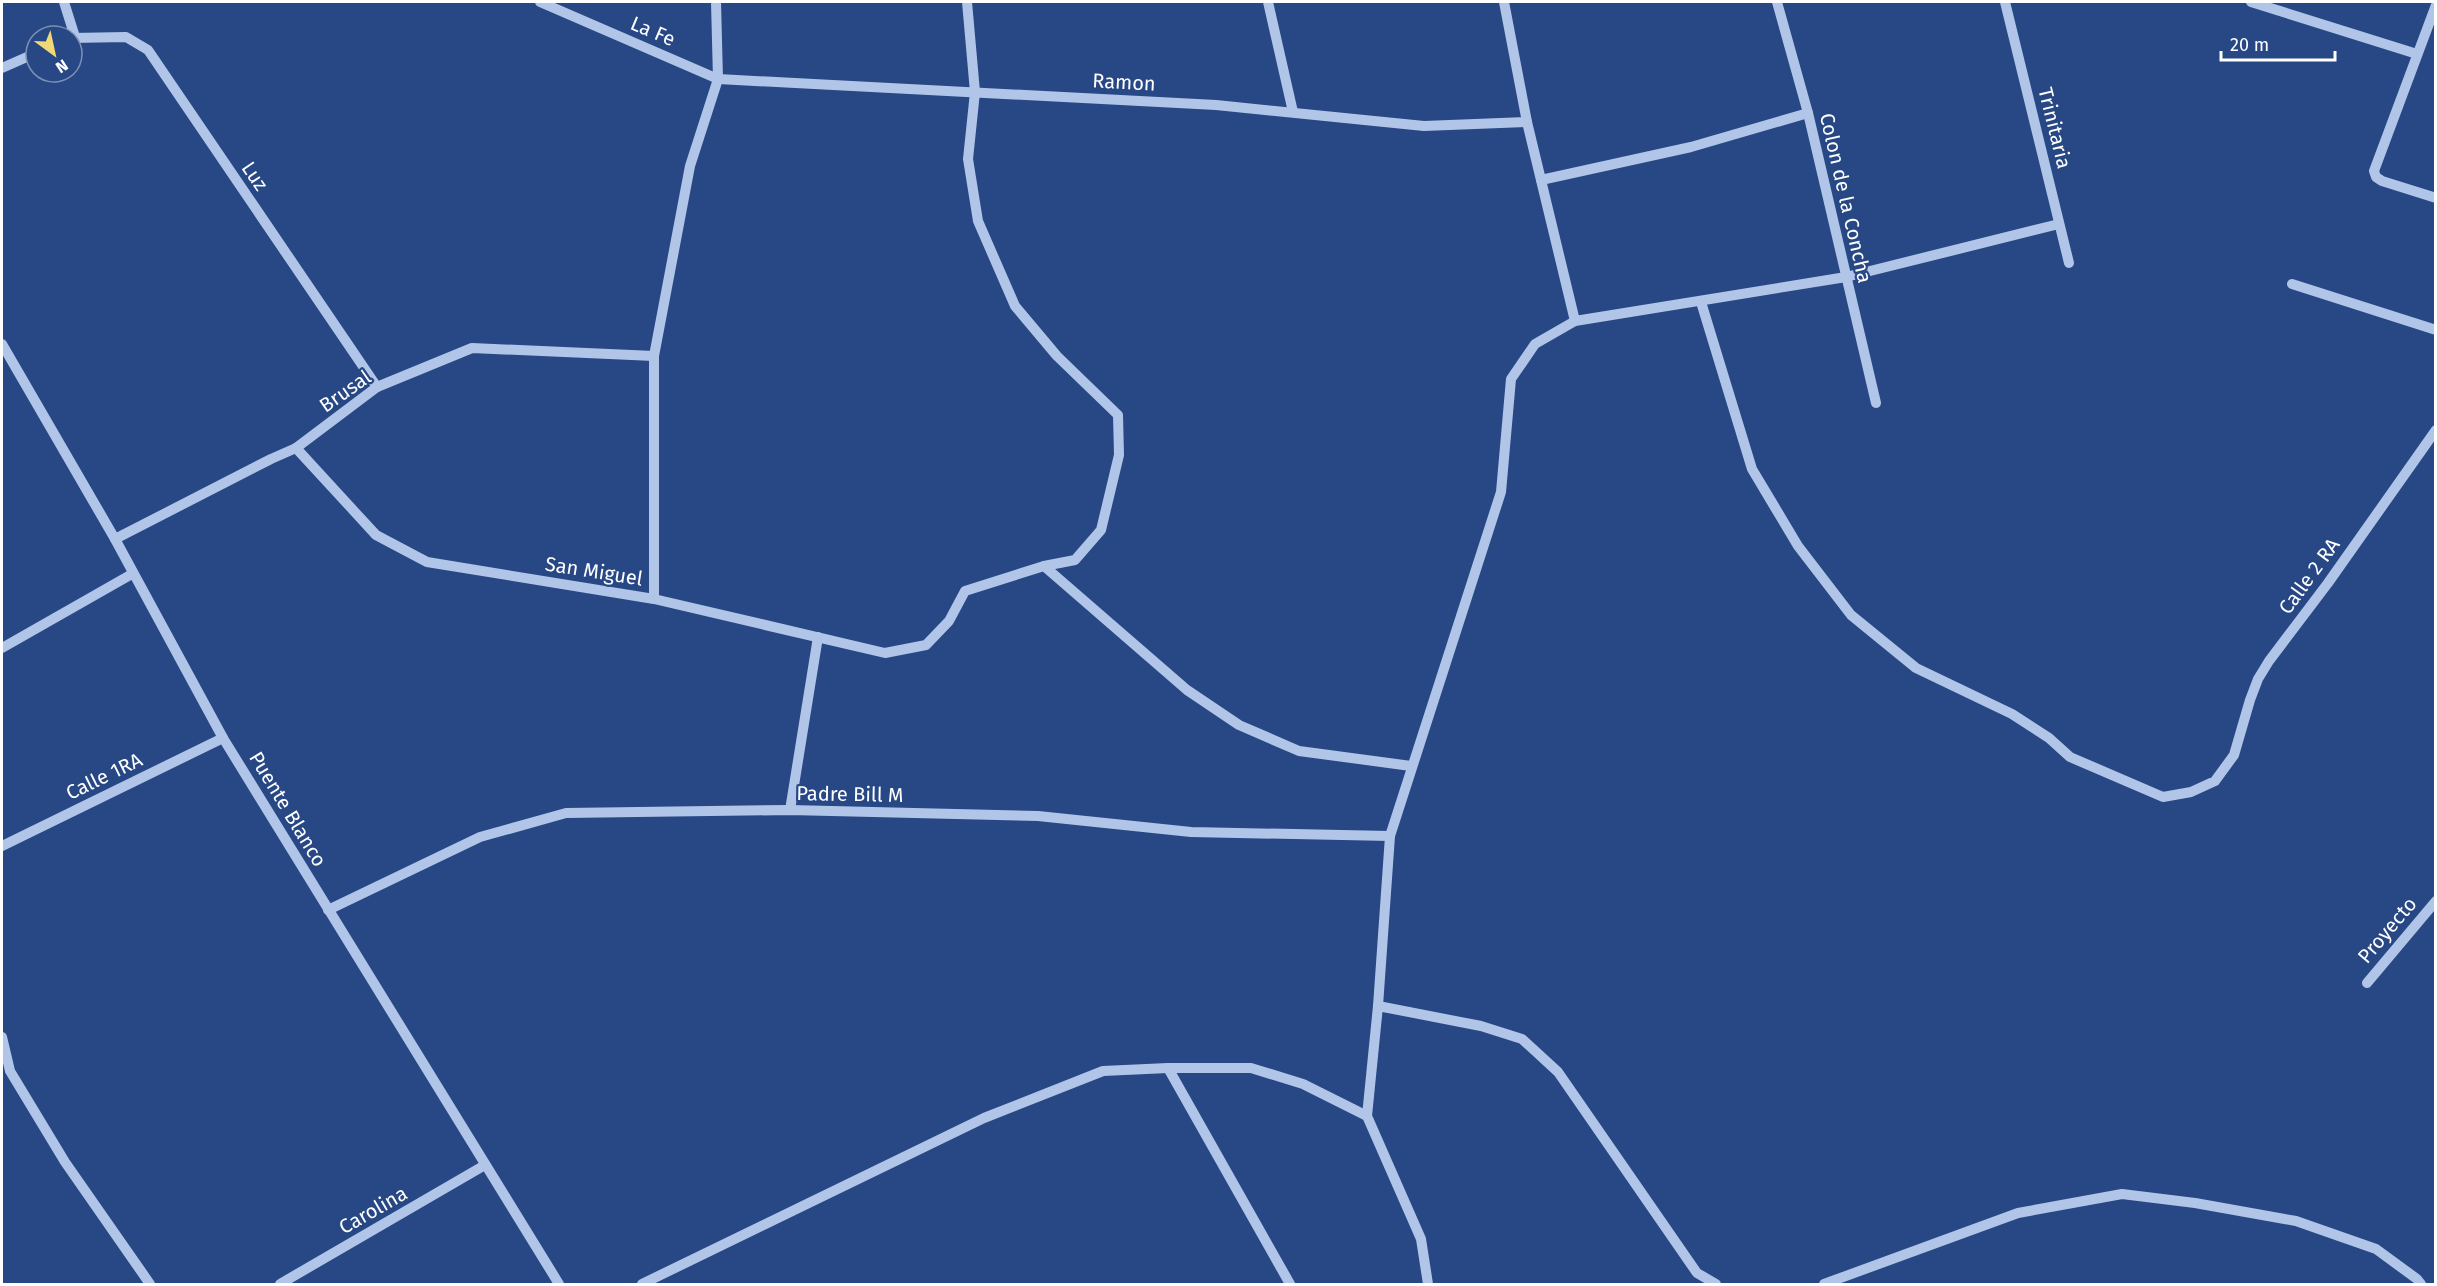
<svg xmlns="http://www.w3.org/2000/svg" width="2437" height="1286" font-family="'Fira Sans',sans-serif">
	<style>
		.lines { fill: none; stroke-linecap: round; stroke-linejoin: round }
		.minor { stroke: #b1c5e8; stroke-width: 10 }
		.labels { text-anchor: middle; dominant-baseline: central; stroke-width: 4.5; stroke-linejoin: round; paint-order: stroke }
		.street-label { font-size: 20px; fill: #fff; stroke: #274885 }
	</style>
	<rect width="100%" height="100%" fill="#274885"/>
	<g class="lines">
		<!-- minor -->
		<g class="minor">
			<path d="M64,2L75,37"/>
			<path d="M540,2L718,79L1216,105L1424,126L1527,122"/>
			<path d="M1268,2L1293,112"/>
			<path d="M1504,2L1527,122L1575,321"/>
			<path d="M1777,2L1808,113L1876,403"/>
			<path d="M2005,2L2069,263"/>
			<path d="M2251,2L2417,54"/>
			<path d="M2436,5L2374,171L2376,177L2382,181L2436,198"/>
			<path d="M72,38L126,37L148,50L377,387"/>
			<path d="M2,68L36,53"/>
			<path d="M1541,180L1691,147L1808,113"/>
			<path d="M2292,284L2436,330"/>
			<path d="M1701,302L1752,469L1798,546L1851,615L1916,668L2012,714L2049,738L2070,757L2163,797L2191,792L2215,781L2234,755L2250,700L2258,679L2269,661L2328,583L2436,430"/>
			<path d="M2,344L115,539L223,738L559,1284"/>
			<path d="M296,448L376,535L427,562L654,599L885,653L926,645L949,621L965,591L1044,566L1075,560L1101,530L1119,455L1118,415L1057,356L1015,306L978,221L968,159L975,92L967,2"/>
			<path d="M115,539L271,459L296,448L377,387L472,348L654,356"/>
			<path d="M1044,566L1187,690L1239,725L1299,751L1411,766"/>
			<path d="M654,599V356L690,166L718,79L716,2"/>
			<path d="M2,648L132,574"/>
			<path d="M790,810L818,637"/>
			<path d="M2,846L223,738"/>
			<path d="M328,910L480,837L566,813L790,810L1038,816L1191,832L1390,836"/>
			<path d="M2367,983L2436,901"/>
			<path d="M1378,1006L1481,1026L1522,1039L1558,1072L1697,1273L1716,1284"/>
			<path d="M2,1037L10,1071L65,1162L150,1284"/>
			<path d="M1168,1068L1290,1284"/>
			<path d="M280,1284L485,1165"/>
			<path d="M642,1284L984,1118L1103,1071L1168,1068H1251L1303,1084L1367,1116"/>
			<path d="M1428,1284L1421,1239L1367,1116L1378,1006L1390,836L1501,492L1511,379L1535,344L1575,321L1846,277L2059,224"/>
			<path d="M1824,1284L2018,1213L2122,1194L2195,1203L2296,1221L2376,1249L2417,1279L2421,1284"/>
		</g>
	</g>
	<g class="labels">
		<!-- street labels -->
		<g class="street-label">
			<text transform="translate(653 31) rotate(23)">La Fe</text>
			<text transform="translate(1124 82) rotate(3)">Ramon</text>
			<text transform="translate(2055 128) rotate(76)">Trinitaria</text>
			<text transform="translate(255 176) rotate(56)">Luz</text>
			<text transform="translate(1846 198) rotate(77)">Colon de la Concha</text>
			<text transform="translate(345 391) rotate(-35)">Brusal</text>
			<text transform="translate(594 571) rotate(9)">San Miguel</text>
			<text transform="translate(2309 576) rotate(-54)">Calle 2 RA</text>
			<text transform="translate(104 776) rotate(-26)">Calle 1RA</text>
			<text transform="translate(850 794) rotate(1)">Padre Bill M</text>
			<text transform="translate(288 809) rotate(59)">Puente Blanco</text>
			<text transform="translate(2387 930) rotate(-50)">Proyecto</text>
			<text transform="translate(373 1210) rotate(-30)">Carolina</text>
		</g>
	</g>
	<!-- border -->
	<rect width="2437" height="1286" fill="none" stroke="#ffffff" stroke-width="6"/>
	<!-- north arrow -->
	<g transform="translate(54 54) rotate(147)"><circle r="28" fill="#274885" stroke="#7d91b6" stroke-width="1.5"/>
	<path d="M0-4.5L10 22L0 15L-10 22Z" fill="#f0d877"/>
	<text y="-9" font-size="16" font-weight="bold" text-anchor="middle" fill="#ffffff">N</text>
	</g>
	<!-- scale -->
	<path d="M2221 51v9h114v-9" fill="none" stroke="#ffffff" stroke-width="3"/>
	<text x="2230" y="51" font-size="18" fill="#ffffff" stroke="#274885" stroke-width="4.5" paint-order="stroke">20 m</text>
</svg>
